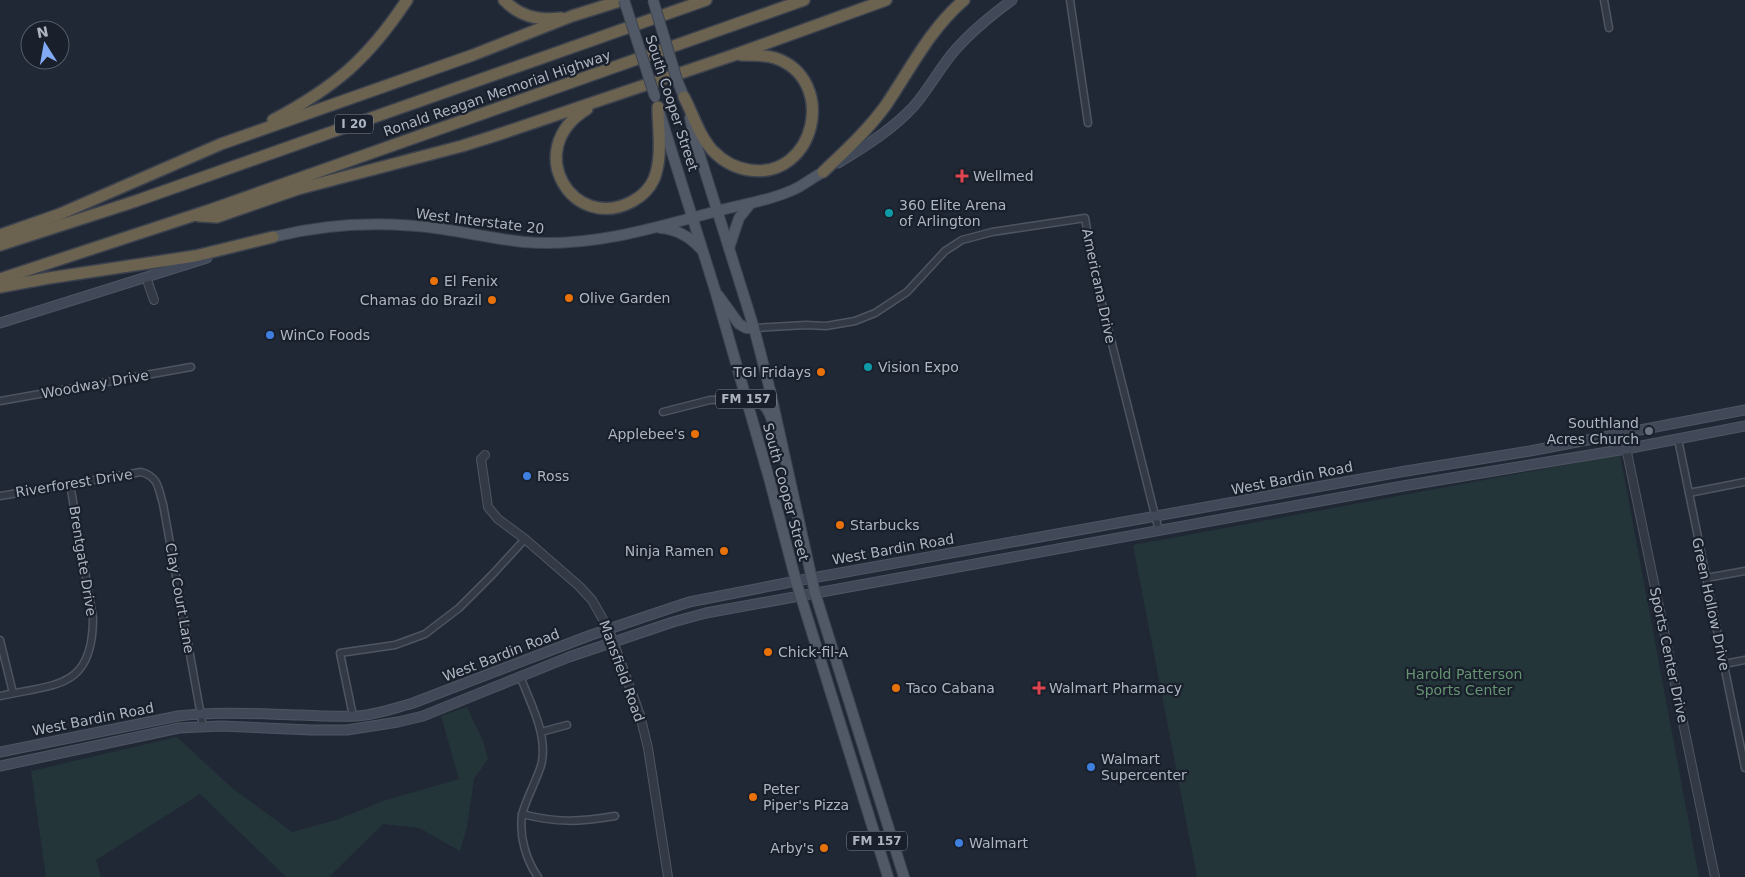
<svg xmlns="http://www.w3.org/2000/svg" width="1745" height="877" font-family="'DejaVu Sans',sans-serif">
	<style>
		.green { fill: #233538 }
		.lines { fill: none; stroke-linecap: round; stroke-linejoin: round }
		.minor-casing { stroke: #4e5561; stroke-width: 9 }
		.tertiary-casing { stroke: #4e5561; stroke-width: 10 }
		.secondary-casing { stroke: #4e5561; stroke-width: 11 }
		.primary-casing { stroke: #3d4450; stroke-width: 12 }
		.motorway-casing { stroke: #3b424e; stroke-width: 14 }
		.minor { stroke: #333a46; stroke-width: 6 }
		.tertiary { stroke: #333a46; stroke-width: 8 }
		.secondary { stroke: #414959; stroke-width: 9 }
		.primary { stroke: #515967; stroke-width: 10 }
		.motorway { stroke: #6c6250; stroke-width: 11 }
		.primary-bridge-casing { stroke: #3d4450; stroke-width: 12; stroke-linecap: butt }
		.primary-bridge { stroke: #515967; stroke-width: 10 }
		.health-dot { fill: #e0444e; stroke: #19202b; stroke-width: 2 }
		.culture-dot { fill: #0f9aa8; stroke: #19202b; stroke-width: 2 }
		.food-dot { fill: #e8710a; stroke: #19202b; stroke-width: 2 }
		.shop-dot { fill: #3f7fe0; stroke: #19202b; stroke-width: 2 }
		.worship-dot { fill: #6b7280; stroke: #19202b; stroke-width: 2 }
		.labels { text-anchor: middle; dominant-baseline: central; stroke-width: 4.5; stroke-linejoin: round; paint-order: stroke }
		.shield { fill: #19202b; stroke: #818895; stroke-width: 1 }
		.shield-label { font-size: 12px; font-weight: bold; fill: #adb5c3 }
		.street-label { font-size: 14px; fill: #adb5c3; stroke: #19202b }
		.poi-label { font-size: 14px; fill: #adb5c3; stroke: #19202b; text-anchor: start }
		.park-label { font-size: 14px; fill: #669372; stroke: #19202b }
	</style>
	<rect width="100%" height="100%" fill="#202836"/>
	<!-- green -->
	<g class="green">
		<path d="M1620,455L1699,877H1197L1133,545Z"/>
		<path d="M467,707L483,741L488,759L474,779L467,827L460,851L419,828L383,824L329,877H286L200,794L96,860L101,877H46L31,771L177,737L232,788L292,832L336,820L383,801L459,779L441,716Z"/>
	</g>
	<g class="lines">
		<!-- minor casing -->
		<g class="minor-casing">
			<g id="minor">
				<path d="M1070,0L1088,123"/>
				<path d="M1604,0L1609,28"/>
				<path d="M754,328L806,325L826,326L855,321L875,313L907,292L945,251L962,240L992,232L1085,218L1095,276L1159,531"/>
				<path d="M0,401L191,367"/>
				<path d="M663,412L710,400L746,399"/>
				<path d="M1678,439L1745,768"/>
				<path d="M1689,493L1745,482"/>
				<path d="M0,496L141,472C159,477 158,488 163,504L203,727"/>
				<path d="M1706,578L1745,571"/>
				<path d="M0,640L13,693"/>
				<path d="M1724,664L1745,660"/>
				<path d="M520,676C530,702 547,733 542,761C541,769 536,778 533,786C529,795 524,806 522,815C519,836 526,860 538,877"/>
				<path d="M0,696C56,684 93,689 93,618L70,484"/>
				<path d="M353,716L340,653L395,645L425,634L459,608L492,575L525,539"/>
				<path d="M541,732L567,725"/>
				<path d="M522,814C557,823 579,822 615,816"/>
			</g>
		</g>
		<!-- tertiary casing -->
		<g class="tertiary-casing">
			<g id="tertiary">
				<path d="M146,277L154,300"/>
				<path d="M1623,433L1715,877"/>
				<path d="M485,455L481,459L488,507L498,519L525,539L579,586L592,600L609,630L640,715L648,748L668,877"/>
			</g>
		</g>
		<!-- secondary casing -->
		<g class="secondary-casing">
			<g id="secondary">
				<path d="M838,163C865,147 893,129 914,106C930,88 941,65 957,48C973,30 993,14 1012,0"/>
				<path d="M0,323L207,258"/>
				<path d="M0,752L178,716C219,711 259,714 300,715C319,716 338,717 357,716C376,715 395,708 413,703L591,635L656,613L689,602L796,581L1400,472L1530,451L1745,410"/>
				<path d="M0,766L179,728L221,726L311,730H347L398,722L423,716L569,657L673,622L706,613L1403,486L1626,449L1745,426"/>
			</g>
		</g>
		<!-- primary casing -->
		<g class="primary-casing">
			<g id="primary">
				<path d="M677,80L687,104"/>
				<path d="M660,114L715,290L769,478L796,581L888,877"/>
				<path d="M690,118L695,140L754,328L770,390L815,593L904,877"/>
				<path d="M660,228C677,229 690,237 701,249"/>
				<path d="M273,237C329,223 385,221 442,229C469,233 496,239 524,242C589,248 655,228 717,211C743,204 773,200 797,188C806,183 814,177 823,172"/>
				<path d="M729,248L739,218L751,203"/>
				<path d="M718,295L739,324L746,328H754"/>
				<path d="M746,399C761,400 767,405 772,420"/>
			</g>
		</g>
		<!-- motorway casing -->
		<g class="motorway-casing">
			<g id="motorway">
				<path d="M504,0C519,16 539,21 561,18"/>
				<path d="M684,97C693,114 699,136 713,151C723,161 735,168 749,170C816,180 838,79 775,58C764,55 753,55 741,55"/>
				<path d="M587,109C521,149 573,234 633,201C642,196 650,188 654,179C663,157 658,129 658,107"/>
				<path d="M273,120C335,87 368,59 407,0"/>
				<path d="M823,172C845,151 868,130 886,105C911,68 930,29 964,0"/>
				<path d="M199,216L217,217L298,189L462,146L494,136L734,55L886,0"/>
				<path d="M0,235L60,214L221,144L473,55L572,16L623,0"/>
				<path d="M0,245L136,201L706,0"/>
				<path d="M0,279L210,210L804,0"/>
				<path d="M0,287L49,278L195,256L273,237"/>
			</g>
		</g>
		<!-- minor -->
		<use href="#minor" class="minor"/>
		<!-- tertiary -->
		<use href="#tertiary" class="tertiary"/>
		<!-- secondary -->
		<use href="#secondary" class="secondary"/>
		<!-- primary -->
		<use href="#primary" class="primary"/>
		<!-- motorway -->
		<use href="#motorway" class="motorway"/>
		<!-- primary-bridge casing -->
		<g class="primary-bridge-casing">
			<g id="primary-bridge">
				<path d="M624,0L655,97"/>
				<path d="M653,0L677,80"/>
			</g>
		</g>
		<!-- primary-bridge -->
		<use href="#primary-bridge" class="primary-bridge"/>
	</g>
	<!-- markers -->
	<g class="health-dot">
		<path d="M959.5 168.5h5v5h5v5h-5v5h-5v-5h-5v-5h5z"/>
		<path d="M1036.5 680.5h5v5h5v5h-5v5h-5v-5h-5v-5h5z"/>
	</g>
	<g class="culture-dot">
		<circle cx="889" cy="213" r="5"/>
		<circle cx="868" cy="367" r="5"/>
	</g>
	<g class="food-dot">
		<circle cx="434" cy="281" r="5"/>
		<circle cx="569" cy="298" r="5"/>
		<circle cx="492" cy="300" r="5"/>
		<circle cx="821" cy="372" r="5"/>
		<circle cx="695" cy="434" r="5"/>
		<circle cx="840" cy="525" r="5"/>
		<circle cx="724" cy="551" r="5"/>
		<circle cx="768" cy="652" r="5"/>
		<circle cx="896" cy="688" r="5"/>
		<circle cx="753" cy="797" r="5"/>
		<circle cx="824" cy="848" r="5"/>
	</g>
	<g class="shop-dot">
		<circle cx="270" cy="335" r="5"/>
		<circle cx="527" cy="476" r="5"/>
		<circle cx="1091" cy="767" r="5"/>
		<circle cx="959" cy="843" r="5"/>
	</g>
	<circle class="worship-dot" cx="1649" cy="431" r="5"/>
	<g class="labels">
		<!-- shield labels -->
		<g class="shield">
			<rect x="335" y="114.5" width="38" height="19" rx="4"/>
			<rect x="716" y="389.5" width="60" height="19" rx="4"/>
			<rect x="847" y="831.5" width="60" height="19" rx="4"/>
		</g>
		<g class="shield-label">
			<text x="354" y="124">I 20</text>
			<text x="746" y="399">FM 157</text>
			<text x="877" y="841">FM 157</text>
		</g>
		<!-- street labels -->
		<g class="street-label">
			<text transform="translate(497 93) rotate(-19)">Ronald Reagan Memorial Highway</text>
			<text transform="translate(672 103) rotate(72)">South Cooper Street</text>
			<text transform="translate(480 221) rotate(7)">West Interstate 20</text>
			<text transform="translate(1099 286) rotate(78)">Americana Drive</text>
			<text transform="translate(95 384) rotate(-10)">Woodway Drive</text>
			<text transform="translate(1292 478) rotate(-11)">West Bardin Road</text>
			<text transform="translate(74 483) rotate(-9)">Riverforest Drive</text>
			<text transform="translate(786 492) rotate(75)">South Cooper Street</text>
			<text transform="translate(893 549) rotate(-10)">West Bardin Road</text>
			<text transform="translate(83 561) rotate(81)">Brentgate Drive</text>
			<text transform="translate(180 598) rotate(80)">Clay Court Lane</text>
			<text transform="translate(1711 604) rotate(78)">Green Hollow Drive</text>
			<text transform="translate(501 655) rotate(-21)">West Bardin Road</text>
			<text transform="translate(1669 655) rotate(78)">Sports Center Drive</text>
			<text transform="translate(622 671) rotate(70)">Mansfield Road</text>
			<text transform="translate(93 719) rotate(-11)">West Bardin Road</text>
		</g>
		<!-- poi labels -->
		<g class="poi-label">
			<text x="973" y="176">Wellmed</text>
			<text x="899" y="205">360 Elite Arena<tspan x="899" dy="16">of Arlington</tspan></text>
			<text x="444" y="281">El Fenix</text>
			<text x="579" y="298">Olive Garden</text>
			<text x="482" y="300" text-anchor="end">Chamas do Brazil</text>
			<text x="280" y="335">WinCo Foods</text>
			<text x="878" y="367">Vision Expo</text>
			<text x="811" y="372" text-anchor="end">TGI Fridays</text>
			<text x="1639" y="423" text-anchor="end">Southland<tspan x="1639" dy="16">Acres Church</tspan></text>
			<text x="685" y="434" text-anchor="end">Applebee's</text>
			<text x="537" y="476">Ross</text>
			<text x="850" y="525">Starbucks</text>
			<text x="714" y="551" text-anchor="end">Ninja Ramen</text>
			<text x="778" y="652">Chick-fil-A</text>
			<text x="906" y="688">Taco Cabana</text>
			<text x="1049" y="688">Walmart Pharmacy</text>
			<text x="1101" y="759">Walmart<tspan x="1101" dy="16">Supercenter</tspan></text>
			<text x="763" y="789">Peter<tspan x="763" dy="16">Piper's Pizza</tspan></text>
			<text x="969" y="843">Walmart</text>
			<text x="814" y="848" text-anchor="end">Arby's</text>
		</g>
		<!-- park labels -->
		<g class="park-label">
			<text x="1464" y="674">Harold Patterson<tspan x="1464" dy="16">Sports Center</tspan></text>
		</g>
	</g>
	<!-- north arrow -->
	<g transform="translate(45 45) rotate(349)"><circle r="24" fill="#19202b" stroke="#545c68"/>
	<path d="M0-4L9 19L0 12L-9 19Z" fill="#81a9f4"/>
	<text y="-8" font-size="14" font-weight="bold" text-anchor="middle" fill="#adb5c3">N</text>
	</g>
</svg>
